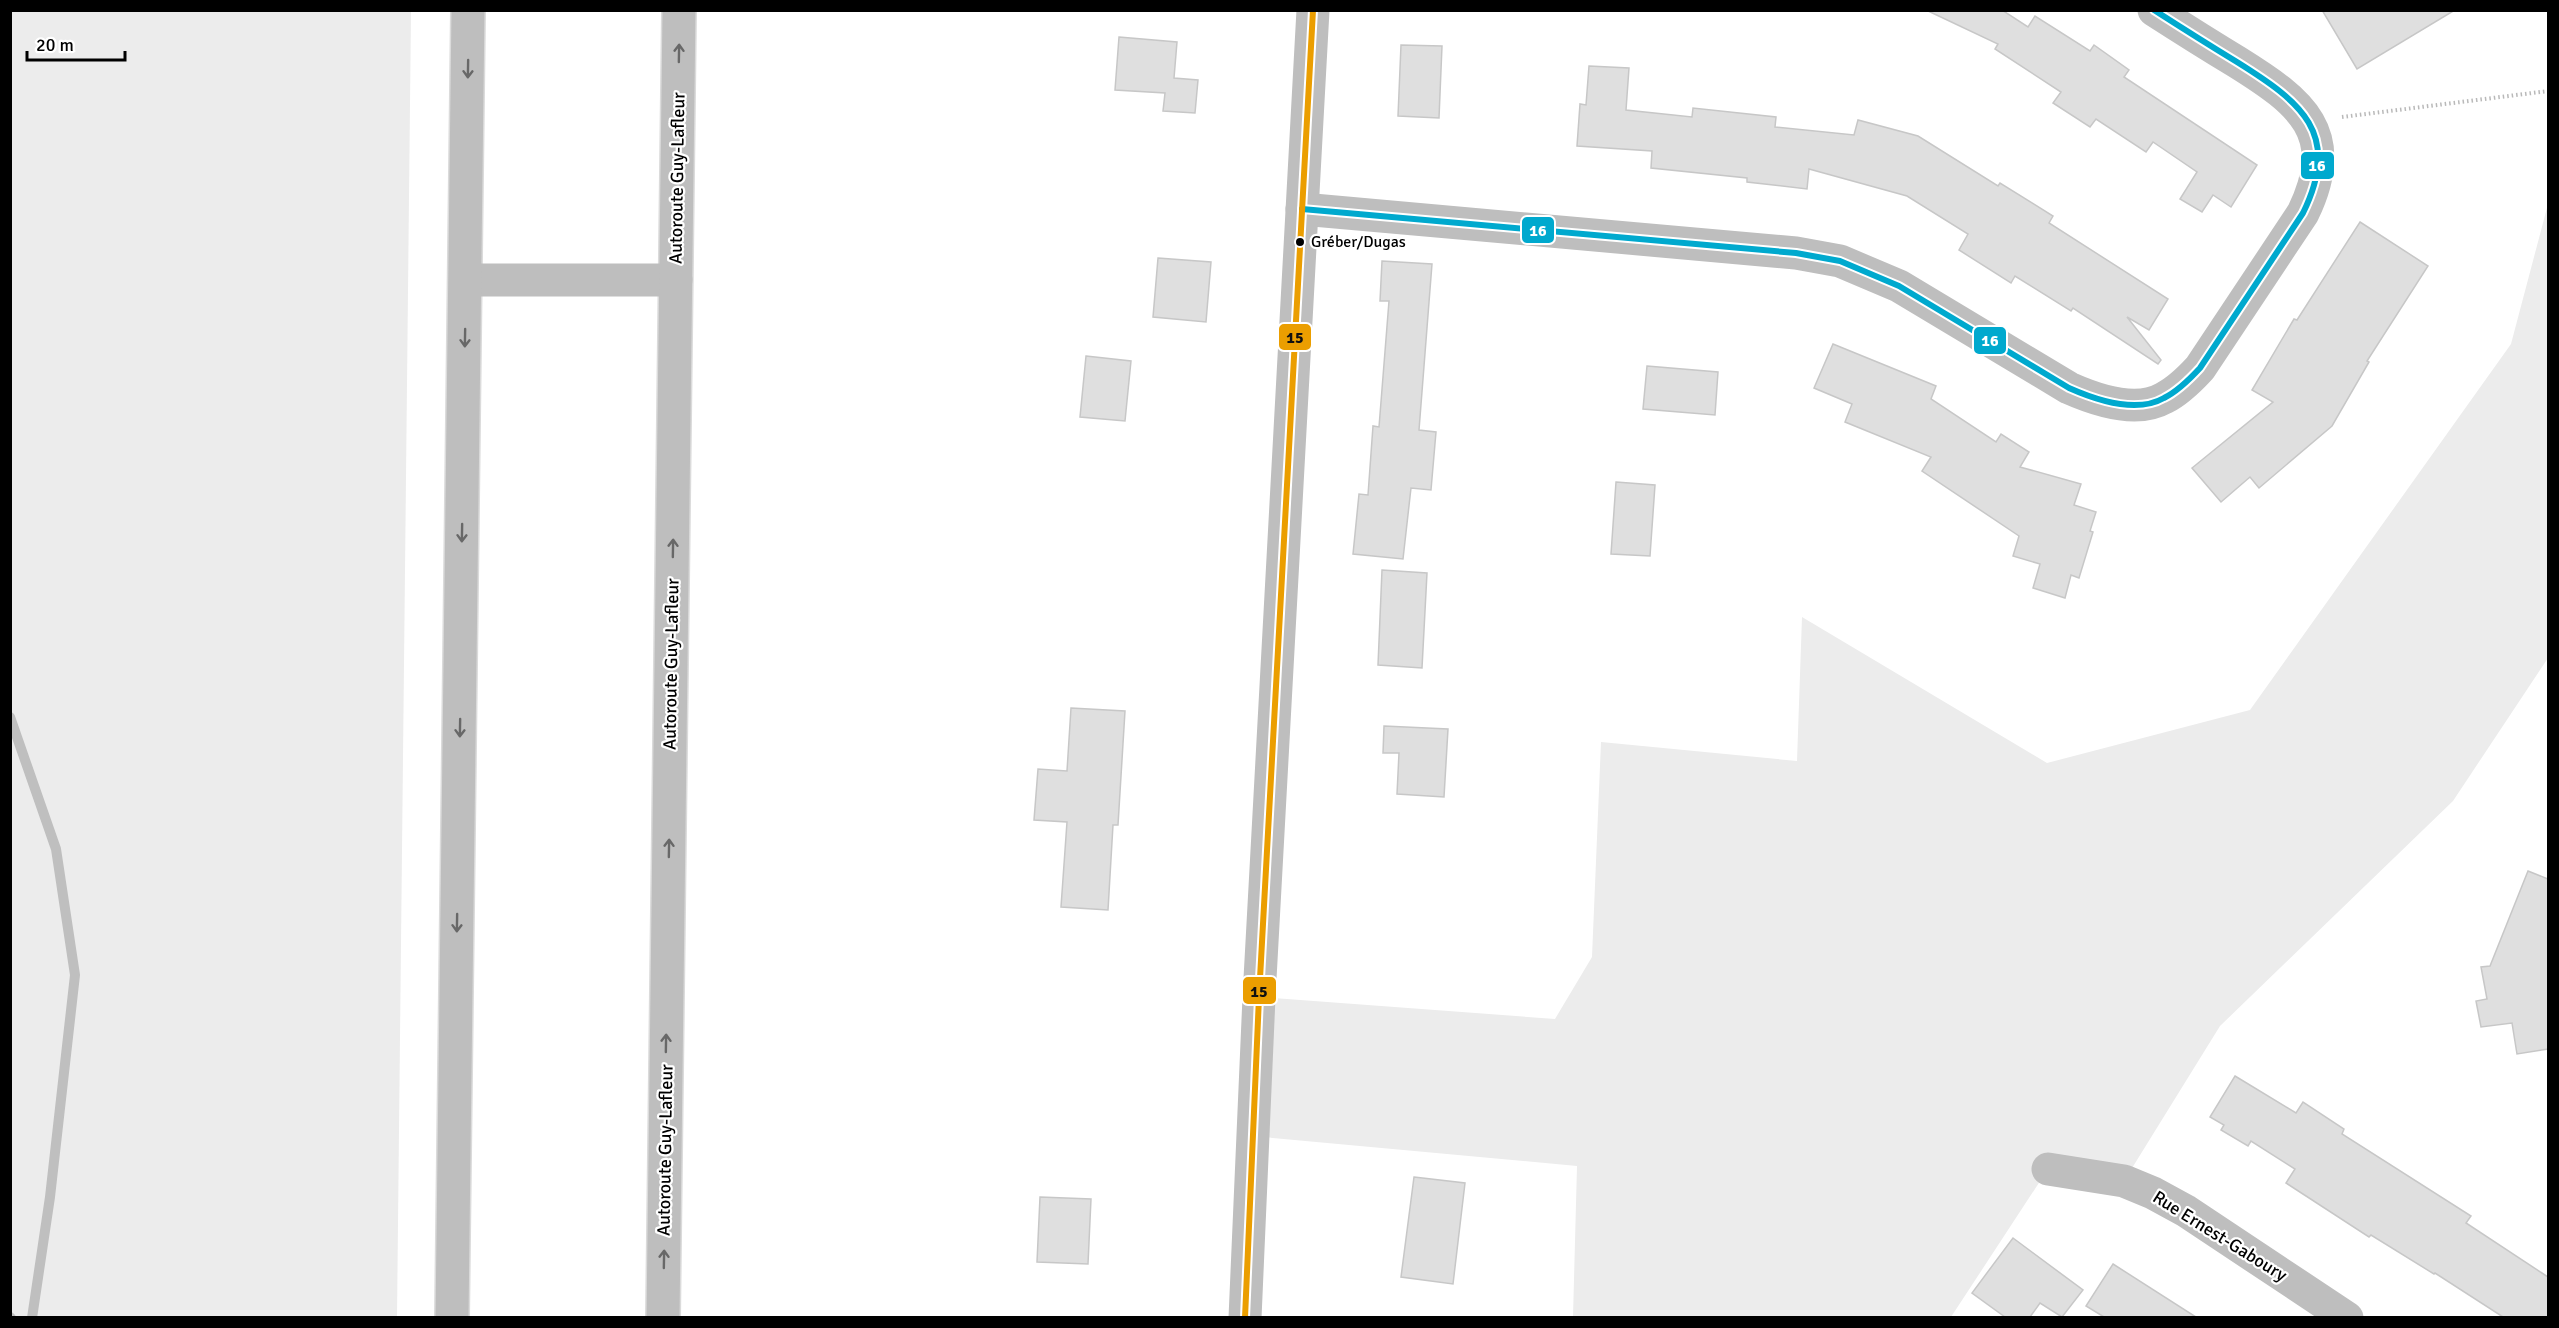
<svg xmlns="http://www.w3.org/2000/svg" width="2559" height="1328" font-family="Signika,sans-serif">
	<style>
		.green { fill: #ececec }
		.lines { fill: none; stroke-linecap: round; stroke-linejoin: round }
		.stream { stroke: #bfbfbf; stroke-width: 10 }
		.building { fill: #dfdfdf; stroke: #c7c7c7; stroke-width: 1.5 }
		.highway-casing { stroke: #dbdbdb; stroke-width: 36 }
		.path { stroke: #b9b9b9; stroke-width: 4; stroke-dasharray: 1.5 3; stroke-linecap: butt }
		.minor { stroke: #bebebe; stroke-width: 33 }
		.highway { stroke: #bebebe; stroke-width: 33 }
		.bus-1-casing { stroke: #fff; stroke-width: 10 }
		.bus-2-casing { stroke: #fff; stroke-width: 10 }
		.bus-1 { stroke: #00a9ce; stroke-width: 6 }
		.bus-2 { stroke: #eb9e00; stroke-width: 6 }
		.oneway { stroke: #686868 }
		.bus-dot { fill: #000; stroke: #fff; stroke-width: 2 }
		.labels { text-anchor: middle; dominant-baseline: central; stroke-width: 4.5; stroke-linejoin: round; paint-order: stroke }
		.bus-label { font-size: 16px; fill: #000; stroke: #fff; text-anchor: start }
		.street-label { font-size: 18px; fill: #000; stroke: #fff }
		.line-badge { stroke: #fff; stroke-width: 2 }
		.badge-label { font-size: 16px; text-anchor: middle; font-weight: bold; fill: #fff }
		.pale-badge-label { font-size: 16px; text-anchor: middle; font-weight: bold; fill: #111 }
	</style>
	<rect width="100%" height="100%" fill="#fff"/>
	<!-- green -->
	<g class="green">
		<path d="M10,11H411L397,1317H11Z"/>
		<path d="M2548,204V658L2453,801L2220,1026L2124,1181L2048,1169L1951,1317H1573L1577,1166L1252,1136L1259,997L1555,1019L1592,957L1601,742L1797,761L1802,617L2047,763L2250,710L2511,344Z"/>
	</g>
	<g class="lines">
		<!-- stream -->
		<g class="stream">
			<path d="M10,717L56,849L75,975L50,1197L32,1318"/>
			<path d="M10,1317L11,1318"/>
		</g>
	</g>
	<!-- building -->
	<g class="building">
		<path d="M1926,10H2002L2028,27L2035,16L2090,51L2094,45L2129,70L2124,77L2257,165L2231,207L2213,195L2202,212L2180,199L2197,172L2153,142L2146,152L2096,119L2090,127L2053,103L2061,92L1995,49L1998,44Z"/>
		<path d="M2322,10H2455L2357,69Z"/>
		<path d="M1119,37L1177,42L1174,78L1198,80L1195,113L1163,111L1165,93L1115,90Z"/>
		<path d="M1401,45L1442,46L1439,118L1398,116Z"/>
		<path d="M1589,66L1629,68L1626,110L1692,117L1693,108L1776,117L1775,127L1854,135L1858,120L1918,136L1998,186L2000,183L2053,216L2049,223L2168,299L2149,330L2127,317L2161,360L2158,364L2073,308L2071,311L2015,276L2011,283L1959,250L1968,234L1907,196L1809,169L1807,189L1747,182V178L1651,168L1652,151L1577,146L1580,104L1586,105Z"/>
		<path d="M2360,222L2428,266L2367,361L2369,362L2332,426L2259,488L2250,477L2221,502L2192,468L2273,402L2252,390L2294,319L2297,320Z"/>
		<path d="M1158,258L1211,262L1206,322L1153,317Z"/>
		<path d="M1382,261L1432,264L1419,430L1436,432L1431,490L1411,488L1403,559L1353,554L1359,494L1368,495L1373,426L1379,427L1389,301H1380Z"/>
		<path d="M1833,344L1936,386L1931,399L1996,442L2001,434L2029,452L2020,467L2081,484L2074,505L2096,512L2090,531L2093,532L2079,578L2071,575L2065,598L2033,588L2040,564L2013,556L2019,536L1922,471L1931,457L1845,422L1852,404L1814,388Z"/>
		<path d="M1086,356L1131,361L1125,421L1080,417Z"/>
		<path d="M1647,366L1718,372L1715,415L1643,409Z"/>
		<path d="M1616,482L1655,485L1650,556L1611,554Z"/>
		<path d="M1382,570L1427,573L1422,668L1378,665Z"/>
		<path d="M1071,708L1125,711L1118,825H1113L1108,910L1061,907L1067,822L1034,820L1038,769L1067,771Z"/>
		<path d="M1384,726L1448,729L1444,797L1397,794L1399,753H1383Z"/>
		<path d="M2528,871L2548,879V1049L2517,1054L2512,1023L2481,1027L2476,1001L2487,999L2481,967L2490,966Z"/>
		<path d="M2235,1076L2296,1113L2303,1102L2344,1129L2342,1134L2471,1216L2466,1223L2548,1277V1317H2503L2435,1273L2434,1274L2371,1235L2369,1237L2286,1183L2295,1169L2251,1141L2248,1146L2221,1130L2224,1125L2210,1117Z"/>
		<path d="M1414,1177L1465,1183L1453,1284L1401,1277Z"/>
		<path d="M1040,1197L1091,1199L1088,1264L1037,1262Z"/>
		<path d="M2013,1238L2083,1290L2062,1317L2040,1303L2030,1317H2005L1972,1293Z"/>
		<path d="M2113,1264L2196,1317H2104L2086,1306Z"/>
	</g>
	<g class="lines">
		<!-- highway casing -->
		<g class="highway-casing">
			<g id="highway">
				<path d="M452,1318L468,10"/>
				<path d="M663,1318L679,10"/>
			</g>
		</g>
		<!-- path -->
		<path class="path" d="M2342,117L2548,91"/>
		<!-- minor -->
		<g class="minor">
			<path d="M1302,209L1796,253L1840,261L1899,286L2069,388C2096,400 2136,414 2164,398C2178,391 2189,380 2200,368L2303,213C2342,133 2301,102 2237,62C2209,45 2182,28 2154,10"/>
			<path d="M466,280H676"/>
			<path d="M2048,1169L2124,1181L2153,1193L2186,1211L2347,1318"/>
			<path d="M1245,1318L1259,997L1313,10"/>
		</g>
		<!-- highway -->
		<use href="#highway" class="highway"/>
		<!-- bus-1 casing -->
		<g class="bus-1-casing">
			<path id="bus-1" d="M1302,209L1796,253L1840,261L1899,286L2069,388C2096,400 2136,414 2164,398C2178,391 2189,380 2200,368L2303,213C2342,133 2301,102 2237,62C2209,45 2182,28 2154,10"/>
		</g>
		<!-- bus-2 casing -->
		<g class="bus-2-casing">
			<path id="bus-2" d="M1245,1318L1259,997L1313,10"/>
		</g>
		<!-- bus-1 -->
		<use href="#bus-1" class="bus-1"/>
		<!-- bus-2 -->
		<use href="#bus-2" class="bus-2"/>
	</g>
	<!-- one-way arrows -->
	<defs><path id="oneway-shaft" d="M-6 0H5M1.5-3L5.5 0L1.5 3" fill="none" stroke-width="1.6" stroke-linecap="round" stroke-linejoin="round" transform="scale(1.5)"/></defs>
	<g class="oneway">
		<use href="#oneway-shaft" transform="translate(679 53) rotate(-89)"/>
		<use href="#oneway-shaft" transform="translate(468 69) rotate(91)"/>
		<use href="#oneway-shaft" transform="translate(465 338) rotate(91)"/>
		<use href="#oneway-shaft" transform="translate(462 533) rotate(91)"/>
		<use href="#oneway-shaft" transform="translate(673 548) rotate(-89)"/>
		<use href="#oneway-shaft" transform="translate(460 728) rotate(91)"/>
		<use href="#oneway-shaft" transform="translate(669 848) rotate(-89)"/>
		<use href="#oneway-shaft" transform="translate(457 923) rotate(91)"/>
		<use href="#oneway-shaft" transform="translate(666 1043) rotate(-89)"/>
		<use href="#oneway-shaft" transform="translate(664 1259) rotate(-89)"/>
	</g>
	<!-- markers -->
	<circle class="bus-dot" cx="1300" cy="242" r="5"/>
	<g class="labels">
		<!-- bus labels -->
		<g class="bus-label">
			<text x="1311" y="242">Gréber/Dugas</text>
		</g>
		<!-- street labels -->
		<g class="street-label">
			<text transform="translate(677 178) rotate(-89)">Autoroute Guy-Lafleur</text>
			<text transform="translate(671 664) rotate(-89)">Autoroute Guy-Lafleur</text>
			<text transform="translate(665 1150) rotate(-89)">Autoroute Guy-Lafleur</text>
			<text transform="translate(2220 1236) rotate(32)">Rue Ernest-Gaboury</text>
		</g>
	</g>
	<g class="line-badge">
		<rect x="2300" y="151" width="35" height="29" rx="6" fill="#00a9ce"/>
		<rect x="1521" y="216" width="34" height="28" rx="6" fill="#00a9ce"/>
		<rect x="1278" y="323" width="34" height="28" rx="6" fill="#eb9e00"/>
		<rect x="1973" y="326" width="34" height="29" rx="6" fill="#00a9ce"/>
		<rect x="1242" y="976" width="35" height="29" rx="6" fill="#eb9e00"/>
	</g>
	<g class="badge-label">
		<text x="2317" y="171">16</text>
		<text x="1538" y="236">16</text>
		<text x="1990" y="346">16</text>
	</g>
	<g class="pale-badge-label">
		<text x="1295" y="343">15</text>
		<text x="1259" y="997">15</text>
	</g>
	<!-- border -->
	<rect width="2559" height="1328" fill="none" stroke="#000000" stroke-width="24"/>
	<!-- scale -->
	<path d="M27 51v9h98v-9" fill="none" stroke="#000000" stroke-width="3"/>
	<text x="36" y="51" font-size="18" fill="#000000" stroke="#ffffff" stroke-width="4.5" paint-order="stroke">20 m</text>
</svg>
